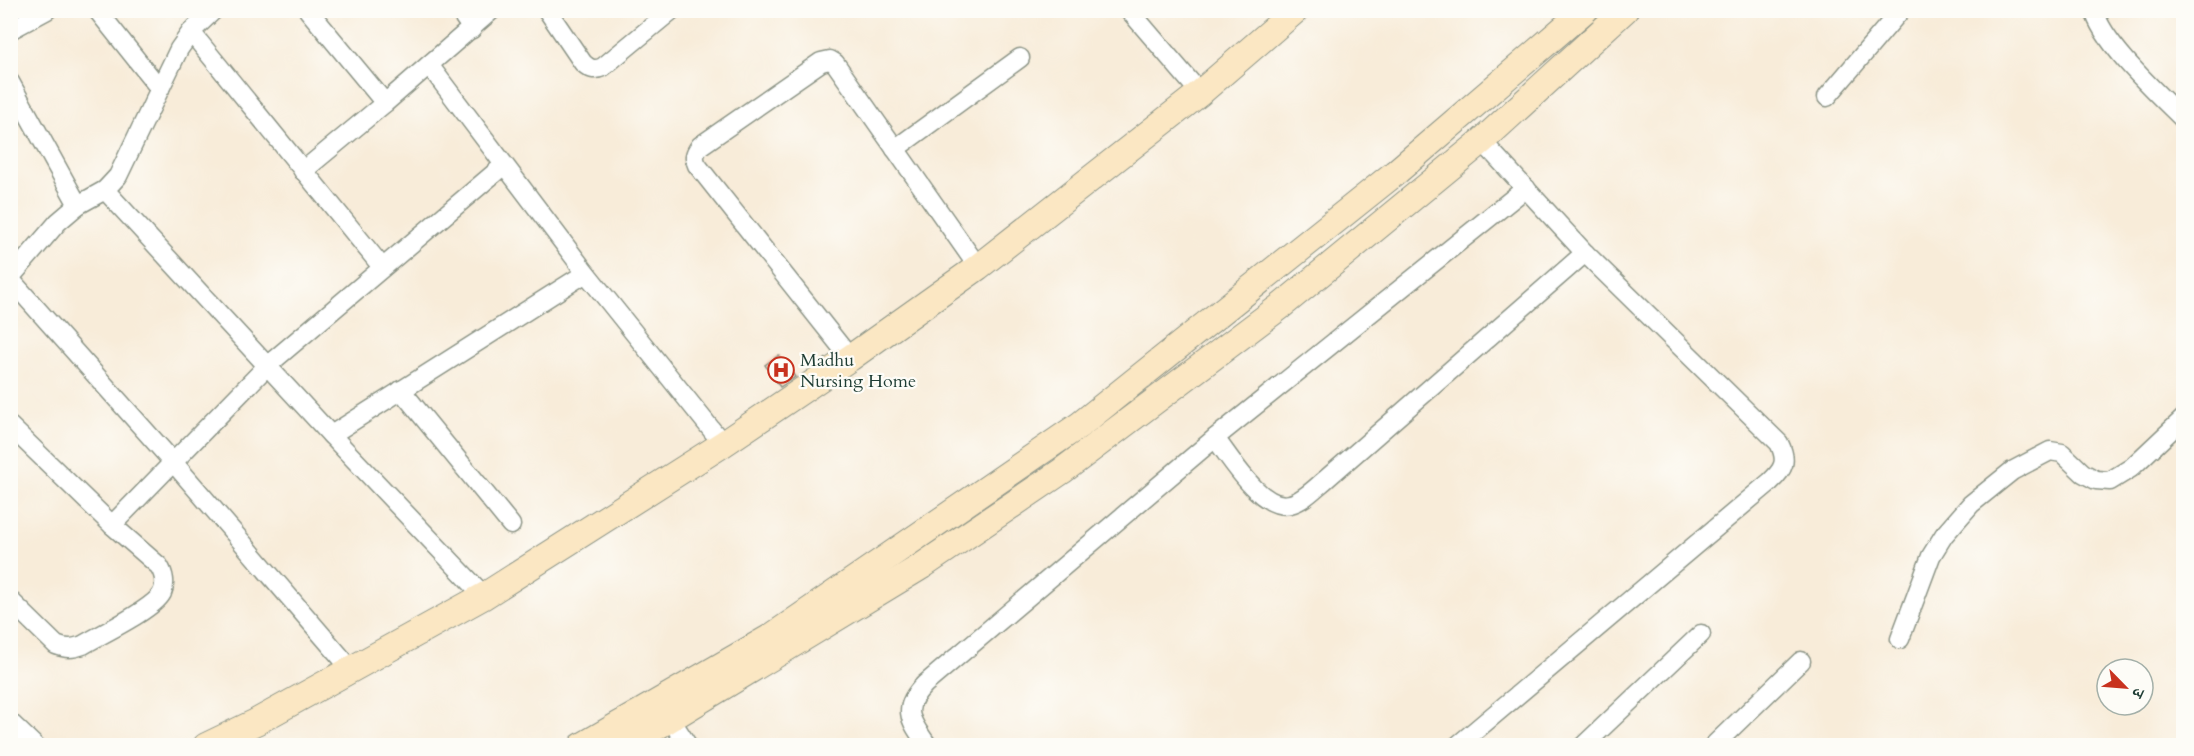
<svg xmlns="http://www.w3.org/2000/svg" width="2194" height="756" font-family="Cardo,'Noto Serif Devanagari',serif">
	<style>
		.building { fill: #f5af90 }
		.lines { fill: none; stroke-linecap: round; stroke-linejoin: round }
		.minor-casing { stroke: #8c9486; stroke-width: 21 }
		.secondary-casing { stroke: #8c9486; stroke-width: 28 }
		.minor { stroke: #fff; stroke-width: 18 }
		.secondary { stroke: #fbe7c3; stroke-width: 26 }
		.labels { text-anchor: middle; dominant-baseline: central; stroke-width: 4.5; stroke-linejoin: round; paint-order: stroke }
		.poi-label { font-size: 18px; fill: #1f3d34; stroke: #fdfcf7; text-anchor: start }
	</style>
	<rect width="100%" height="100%" fill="#fdfcf7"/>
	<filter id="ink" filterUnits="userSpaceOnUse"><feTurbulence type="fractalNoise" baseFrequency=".0167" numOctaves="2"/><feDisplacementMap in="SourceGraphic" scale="12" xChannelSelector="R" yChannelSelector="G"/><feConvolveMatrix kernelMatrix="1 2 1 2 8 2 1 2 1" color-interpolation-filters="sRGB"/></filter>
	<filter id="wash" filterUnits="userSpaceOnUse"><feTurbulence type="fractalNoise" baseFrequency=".008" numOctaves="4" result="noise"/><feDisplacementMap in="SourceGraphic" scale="24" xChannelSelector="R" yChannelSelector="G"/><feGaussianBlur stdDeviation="1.35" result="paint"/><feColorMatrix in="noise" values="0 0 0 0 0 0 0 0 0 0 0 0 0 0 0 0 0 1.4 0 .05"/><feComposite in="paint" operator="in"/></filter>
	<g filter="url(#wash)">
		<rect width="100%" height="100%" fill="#f8ecd9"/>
		<g id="blocks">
			<!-- building -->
			<path class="building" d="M779,355L795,377L780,387L765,365Z"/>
		</g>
	</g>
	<g filter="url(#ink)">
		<use href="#blocks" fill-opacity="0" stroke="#8c9486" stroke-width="1.5"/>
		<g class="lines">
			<!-- minor casing -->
			<g class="minor-casing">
				<g id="minor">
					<path d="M97,10L160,89"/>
					<path d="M308,10L385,103"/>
					<path d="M459,10L472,29"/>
					<path d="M547,10L583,63C590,69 594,71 603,67L672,10"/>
					<path d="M1129,10L1200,93"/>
					<path d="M2094,10C2102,43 2159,95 2184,120"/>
					<path d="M10,30L47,10"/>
					<path d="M191,32L382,267"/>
					<path d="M429,65L586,273L723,444"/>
					<path d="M10,82L78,205"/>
					<path d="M1827,97L1901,10"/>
					<path d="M895,149L1020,58"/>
					<path d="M303,171L385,103L492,10"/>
					<path d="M105,190L331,435L484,596"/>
					<path d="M10,278L58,222L78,205L105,190L118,176L179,49L191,32L214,10"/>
					<path d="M10,279L173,462L351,669"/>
					<path d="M850,358L697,165C693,157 695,153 700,146L821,62L830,60L835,63L978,267"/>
					<path d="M401,390L511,525"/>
					<path d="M10,426L112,525L159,566C164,574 166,584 162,593C153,610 101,634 83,645C72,649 66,649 56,645L10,600"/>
					<path d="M331,435L586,273"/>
					<path d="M1215,438C1230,457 1262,512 1290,504C1303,501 1314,489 1325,480L1585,253"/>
					<path d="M112,525L268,365L504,165"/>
					<path d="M1900,639L1931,556L1944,535L1971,504L2012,471L2050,451L2062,453L2083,473L2096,480L2110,481L2131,468L2184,418"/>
					<path d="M664,709L688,746"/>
					<path d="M10,722L35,746"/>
					<path d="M928,746C910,720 900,709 925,684L1215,438L1526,188"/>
					<path d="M1457,746L1770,482C1784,469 1788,461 1779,443L1585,253L1482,141"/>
					<path d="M1583,746L1701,634"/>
					<path d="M1713,746L1801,661"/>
				</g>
			</g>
			<!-- secondary casing -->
			<g class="secondary-casing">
				<g id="secondary">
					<path d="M206,746L256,722L484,596L723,444L850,358L978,267L1200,93L1296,10"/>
					<path d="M582,746L771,637L1081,424L1395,173L1585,10"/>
					<path d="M625,746L922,566L1062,471L1281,306L1482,141L1625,10"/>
				</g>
			</g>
			<!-- minor -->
			<use href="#minor" class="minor"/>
			<!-- secondary -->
			<use href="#secondary" class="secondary"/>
		</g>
	</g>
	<!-- icons -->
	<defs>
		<g id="hospital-ring" transform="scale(1.35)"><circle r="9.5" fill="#fdfcf7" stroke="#c8321e" stroke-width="1.5"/><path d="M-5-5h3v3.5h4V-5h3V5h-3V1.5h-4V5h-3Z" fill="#c8321e"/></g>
	</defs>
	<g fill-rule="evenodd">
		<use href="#hospital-ring" x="781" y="370"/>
	</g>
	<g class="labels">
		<!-- poi labels -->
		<g class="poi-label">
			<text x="800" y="360">Madhu<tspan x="800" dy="21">Nursing Home</tspan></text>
		</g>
	</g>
	<!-- margin -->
	<rect width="2194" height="756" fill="none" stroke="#fdfcf7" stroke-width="36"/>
	<!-- north arrow -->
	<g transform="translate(2125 687) rotate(115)"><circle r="28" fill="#fdfcf7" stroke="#a4b0a9" stroke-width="1.5"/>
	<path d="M0-4.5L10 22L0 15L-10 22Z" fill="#c8321e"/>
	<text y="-9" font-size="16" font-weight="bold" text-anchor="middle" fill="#1f3d34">उ</text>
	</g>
</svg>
